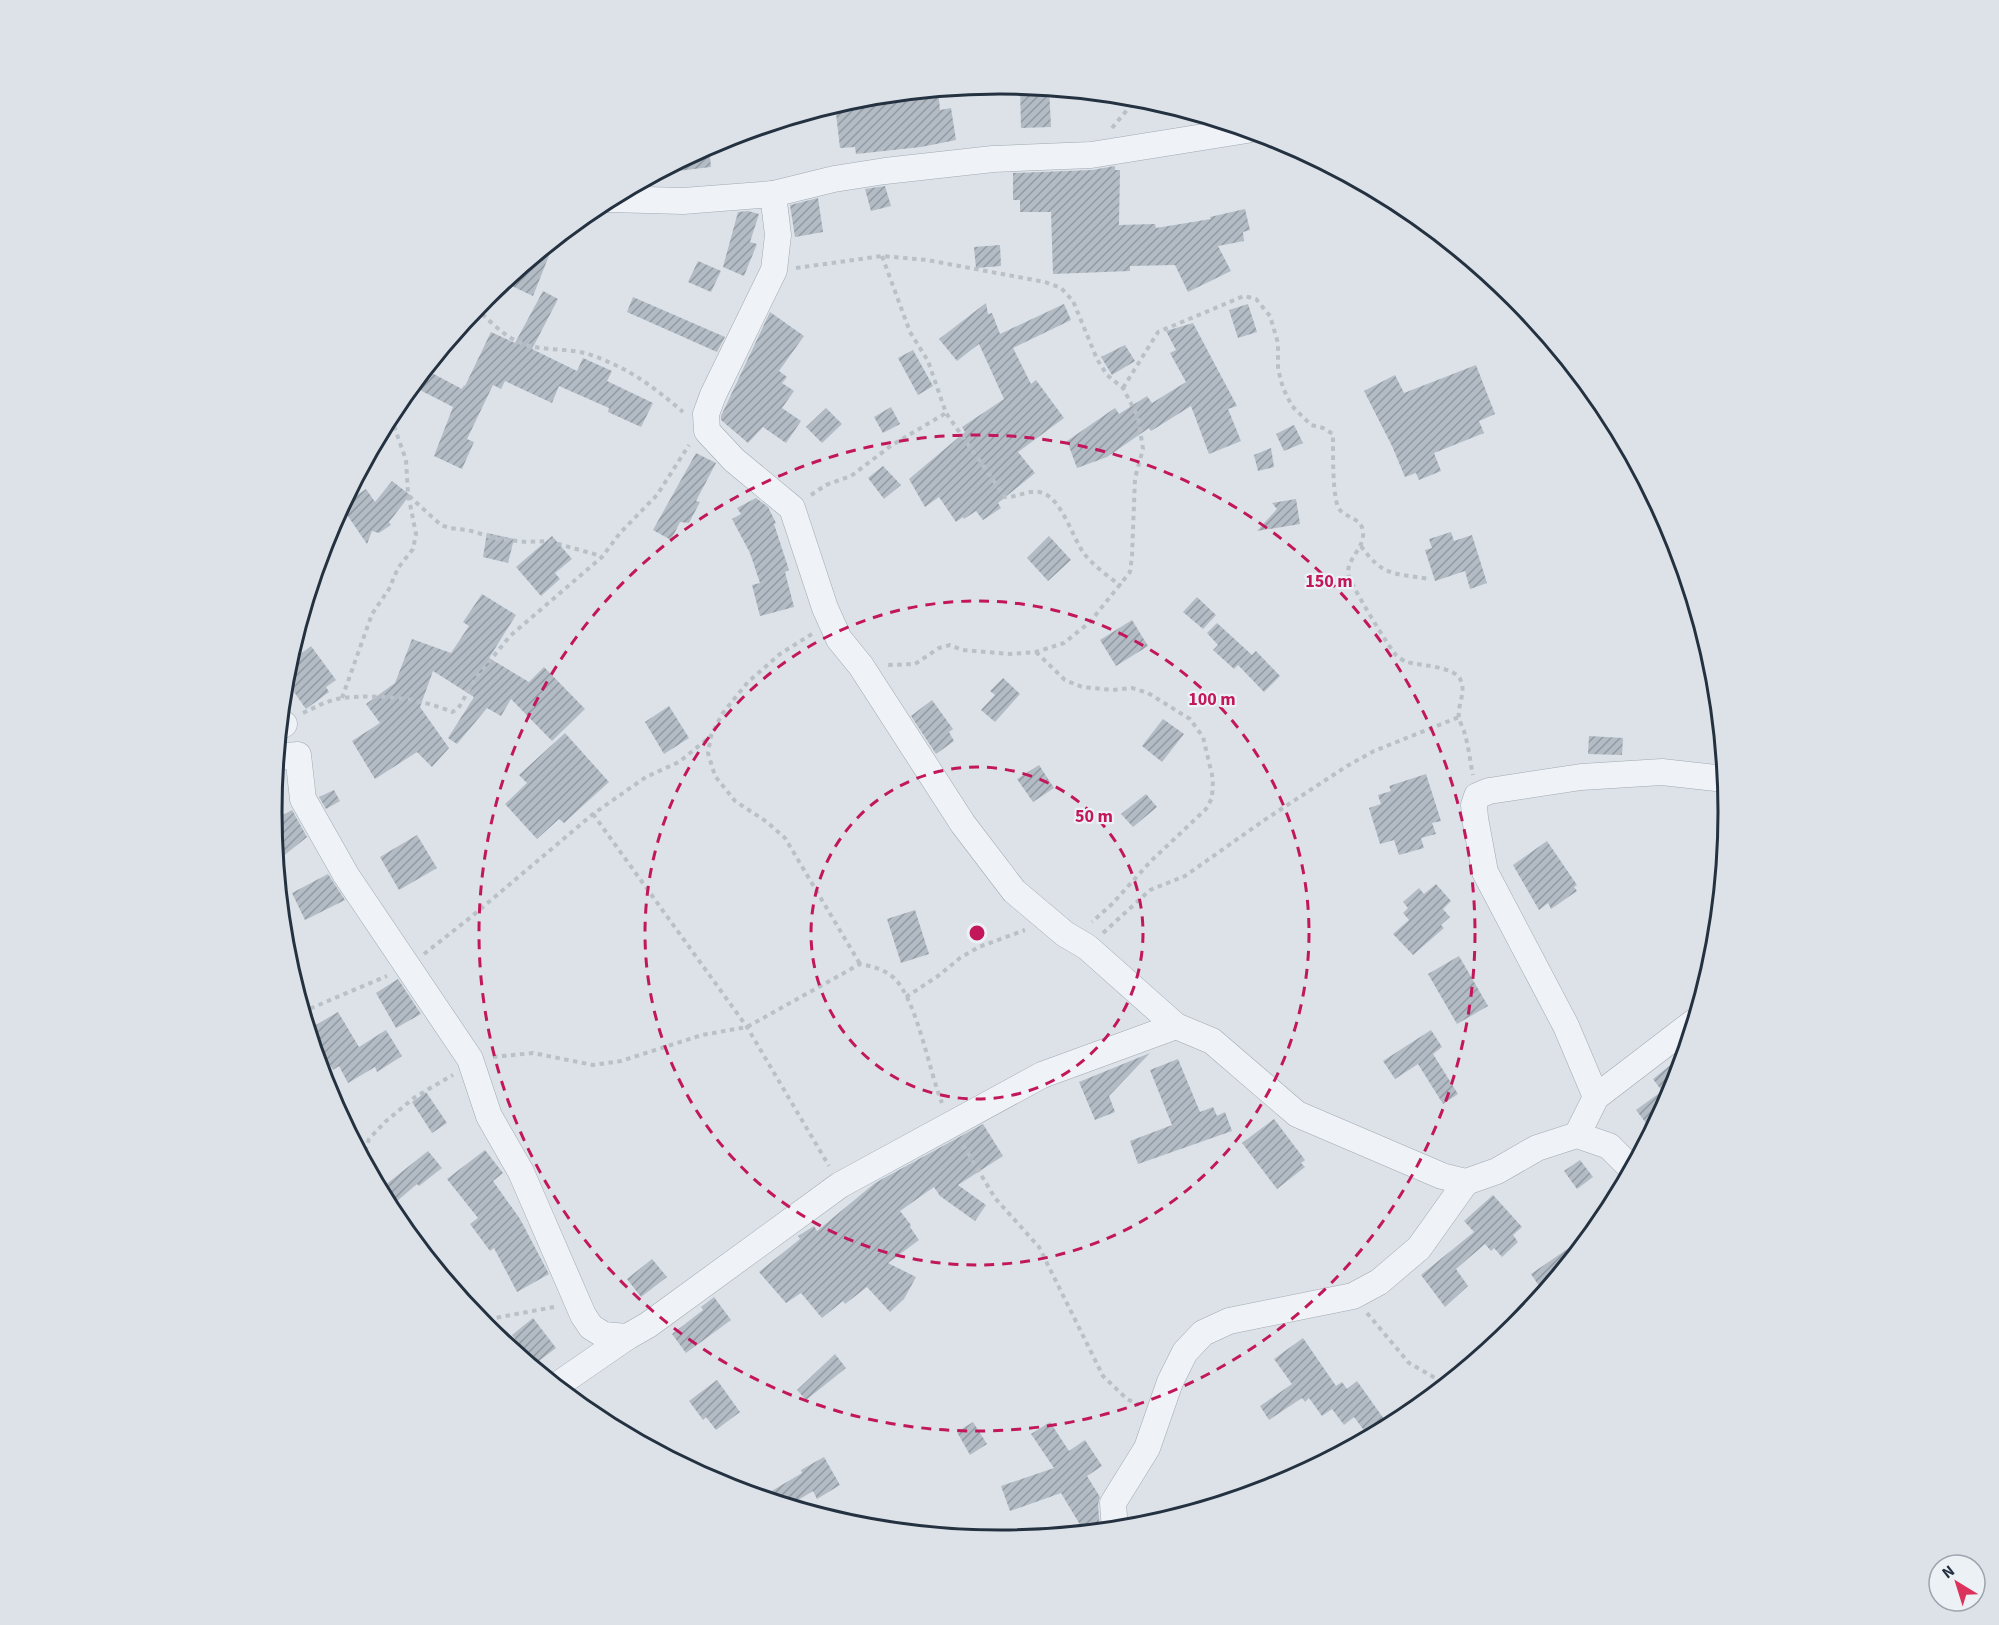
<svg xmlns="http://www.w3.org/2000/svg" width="1999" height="1625" font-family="'Source Sans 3',sans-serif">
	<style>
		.building { fill: url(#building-hatch) }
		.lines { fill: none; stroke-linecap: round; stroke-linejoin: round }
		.minor-casing { stroke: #a1a9b2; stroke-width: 27 }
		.path { stroke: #bac0c7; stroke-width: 4; stroke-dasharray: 4.5 4.5; stroke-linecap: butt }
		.minor { stroke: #eff2f6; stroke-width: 26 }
		.ring { fill: none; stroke: #c2185b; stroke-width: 3; stroke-dasharray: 10 8 }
		.rim { fill: none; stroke: #243140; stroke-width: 3 }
		.centre { fill: #c2185b; stroke: #ecf1f6; stroke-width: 3 }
		.ring-label { font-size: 18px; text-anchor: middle; font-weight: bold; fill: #c2185b; stroke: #ecf1f6; stroke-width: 4.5; stroke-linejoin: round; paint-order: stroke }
	</style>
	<defs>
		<pattern id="building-hatch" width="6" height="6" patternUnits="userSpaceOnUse" patternTransform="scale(1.5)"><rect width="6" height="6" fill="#b3bcc5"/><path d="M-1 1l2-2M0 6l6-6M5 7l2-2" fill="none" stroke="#9199a1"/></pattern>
	</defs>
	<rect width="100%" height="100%" fill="#dce2e8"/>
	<!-- building -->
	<g class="building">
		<path d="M1020,86L1049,89L1051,127L1021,128Z"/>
		<path d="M938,90L940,110L951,108L956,140L921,147L856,154L855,147L840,148L835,105L880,101V96Z"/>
		<path d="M709,146L711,167L661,173V172Z"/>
		<path d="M1115,166V170H1120L1119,225L1155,224L1156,228L1211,219L1210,217L1245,209L1250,230L1243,232L1244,241L1218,246L1231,271L1188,292L1175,265L1130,266V271L1053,274L1051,212H1020V200H1013V173L1092,170Z"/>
		<path d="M885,186L891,206L871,211L865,189Z"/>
		<path d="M818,198L823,232L795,237L790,205Z"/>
		<path d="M748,211L759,214L750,242L757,244L744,276L723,267L738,212Z"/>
		<path d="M556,238L533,296L503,282L515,273Z"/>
		<path d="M1000,245L1001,266L976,268L974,247Z"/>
		<path d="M698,261L721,271L711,292L688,282Z"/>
		<path d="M543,291L558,299L532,349L577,371L583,358L612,371L607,381L653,403L641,427L608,412L609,408L559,386L552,403L505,381L501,389L493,385L467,439L474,442L462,469L434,456L453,407L418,389L428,371L462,389L464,385L465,386L491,332L515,343Z"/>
		<path d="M633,297L725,337L717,352L627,312Z"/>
		<path d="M986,303L988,314L992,313L1000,334L1064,304L1071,320L1013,348L1031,384L1036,380L1064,418L1018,452L1035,473L998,503L1001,508L983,520L976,511L964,519L963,517L956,522L939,497L925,507L909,479L965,432L962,427L1004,399L979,344L957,361L939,339Z"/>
		<path d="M1248,304L1257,332L1238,338L1229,310Z"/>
		<path d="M770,312L804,336L779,371L787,377L782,383L794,391L782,408L801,421L786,443L763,427L748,443L721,420V416Z"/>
		<path d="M1193,323L1237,406L1228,409L1241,441L1209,454L1191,406L1151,431L1149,428L1107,457L1077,468L1067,441L1115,408L1119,414L1147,396L1152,403L1186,382L1170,353L1176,350L1166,331Z"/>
		<path d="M1125,345L1135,361L1112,375L1101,357Z"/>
		<path d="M913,350L933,386L918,395L898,358Z"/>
		<path d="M1476,365L1495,414L1479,421L1484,433L1434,453L1441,471L1419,480L1416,473L1405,477L1392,446L1364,391L1395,375L1404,393Z"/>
		<path d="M891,407L900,424L883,433L874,417Z"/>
		<path d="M826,408L842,424L822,443L806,427Z"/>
		<path d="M1294,425L1303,443L1284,451L1276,434Z"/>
		<path d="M1271,448L1274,467L1258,471L1254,455Z"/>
		<path d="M696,453L716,463L696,501L700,502L689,523L680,522L671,540L653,530Z"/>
		<path d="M883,466L901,485L884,499L868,478Z"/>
		<path d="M392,481L410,495L389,522L391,525L379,533L372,531L367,544L341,506L366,489L375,502Z"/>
		<path d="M756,498L768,507L776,523L774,524L789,570L785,572L794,607L760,616L752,585L760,583L750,553L732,519L741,514L737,508Z"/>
		<path d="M1296,499L1300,524L1257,531L1277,509L1272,503Z"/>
		<path d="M1451,532L1454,541L1472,535L1487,583L1470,589L1465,571L1435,581L1425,550L1432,548L1429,539Z"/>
		<path d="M487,533L514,539L508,563L483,557Z"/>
		<path d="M552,536L572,559L555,573L560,579L541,596L516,567Z"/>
		<path d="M1049,536L1071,560L1048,581L1027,558Z"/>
		<path d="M482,594L516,615L489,658L529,682L544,667L585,709L552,741L511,699L501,716L487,708L457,744L448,738L474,697L433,671L420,707L449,748L432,767L417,752L375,779L352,741L380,723L366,704L395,683L412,639L451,653L469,626L463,622Z"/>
		<path d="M1197,597L1216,615L1203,629L1183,612Z"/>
		<path d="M1132,620L1148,646L1116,666L1100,640Z"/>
		<path d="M1217,623L1252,655L1256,651L1280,676L1264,692L1238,665L1234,669L1213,650L1218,645L1207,633Z"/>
		<path d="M311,646L336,680L326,687L329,692L306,709L289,685L294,681L285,669L287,664Z"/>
		<path d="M1003,678L1020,694L995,722L981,710L995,695L990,691Z"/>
		<path d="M932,700L953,729L949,732L954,741L936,754L911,716Z"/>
		<path d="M669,706L689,738L664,754L645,722Z"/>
		<path d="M1163,719L1184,734L1162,762L1142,746Z"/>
		<path d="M565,733L609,782L564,823L559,819L537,839L505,804L527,783L519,775Z"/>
		<path d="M1589,736L1623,738L1622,755L1588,754Z"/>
		<path d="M1039,765L1054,788L1033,802L1017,779Z"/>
		<path d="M1426,774L1441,821L1432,823L1436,834L1421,838L1424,848L1399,855L1394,840L1380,844L1369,808L1381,804L1378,795L1391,791L1389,786Z"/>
		<path d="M334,790L340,801L326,809L319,797Z"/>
		<path d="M1146,794L1157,807L1133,827L1121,814Z"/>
		<path d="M292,810L307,837L276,862L272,821Z"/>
		<path d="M417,835L437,868L399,890L380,857Z"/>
		<path d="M1547,841L1577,885L1574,887L1577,891L1551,909L1548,903L1539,910L1513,865Z"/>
		<path d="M328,874L345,900L305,920L292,893Z"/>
		<path d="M1436,884L1451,901L1443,909L1450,917L1441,925L1444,928L1413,955L1393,934L1409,920L1403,913L1408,908L1403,902L1419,888L1424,894Z"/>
		<path d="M915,910L929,954L901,963L887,919Z"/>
		<path d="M1459,956L1488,1006L1457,1024L1428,974Z"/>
		<path d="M398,979L421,1014L396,1028L376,993Z"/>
		<path d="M338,1012L359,1047L386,1030L402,1056L377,1072L375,1067L348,1083L339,1066L333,1070L309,1029Z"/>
		<path d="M1431,1030L1442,1047L1433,1054L1458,1094L1443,1104L1418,1064L1395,1079L1383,1061Z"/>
		<path d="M1150,1053L1109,1096L1115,1112L1095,1120L1079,1082Z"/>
		<path d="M1684,1054L1672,1092L1652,1131L1636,1110L1662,1091L1653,1079Z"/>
		<path d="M1178,1059L1200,1112L1213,1107L1217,1116L1225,1112L1232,1131L1138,1164L1130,1141L1172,1125L1150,1070Z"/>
		<path d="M426,1092L447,1123L432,1133L412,1102Z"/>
		<path d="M1274,1119L1305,1160L1301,1163L1305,1167L1277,1189L1242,1143Z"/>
		<path d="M983,1124L1003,1156L958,1185L986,1205L975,1221L940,1196L934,1187L900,1211L911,1225L910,1227L919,1240L888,1263L916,1277L904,1299L890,1312L867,1287L845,1304L843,1301L822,1318L801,1293L786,1303L759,1272L800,1239L798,1236L814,1226L817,1231L875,1183Z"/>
		<path d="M485,1150L503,1173L493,1181L520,1219L549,1274L517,1292L494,1248L490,1251L470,1224L478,1218L447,1179Z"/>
		<path d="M428,1151L442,1168L419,1186L417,1184L389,1208L379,1190Z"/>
		<path d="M1580,1160L1593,1177L1577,1189L1564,1171Z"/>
		<path d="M1493,1195L1522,1227L1513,1235L1518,1242L1502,1257L1494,1248L1491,1251L1485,1244L1456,1269L1468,1286L1445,1307L1421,1275L1474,1232L1464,1221Z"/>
		<path d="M1579,1241L1583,1245L1555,1278L1541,1289L1531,1274Z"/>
		<path d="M652,1259L667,1277L641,1297L627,1279Z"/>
		<path d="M714,1297L731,1320L686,1353L672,1334L703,1310L701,1307Z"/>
		<path d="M533,1318L556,1348L535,1364L512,1335Z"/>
		<path d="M1303,1338L1336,1386L1342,1382L1347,1389L1357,1381L1389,1426L1369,1437L1354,1417L1344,1425L1332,1409L1322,1416L1309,1398L1305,1402L1302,1398L1269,1420L1260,1406L1292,1384L1274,1359Z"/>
		<path d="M835,1354L846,1368L806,1400L797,1390Z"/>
		<path d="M717,1380L740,1412L716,1430L706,1417L703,1420L689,1401Z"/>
		<path d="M973,1422L987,1444L970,1455L957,1432Z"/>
		<path d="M1050,1422L1069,1451L1085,1440L1102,1466L1087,1476L1100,1497L1098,1504L1100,1531L1085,1533L1061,1493L1010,1511L1001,1486L1054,1468L1031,1434Z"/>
		<path d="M824,1457L840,1485L817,1499L813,1491L788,1506L760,1498L802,1473L801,1470Z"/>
	</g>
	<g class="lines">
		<!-- minor casing -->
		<g class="minor-casing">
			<g id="minor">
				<path d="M773,194L778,235L774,270L713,395L706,414L707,431L734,460L792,508L825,608L839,639L861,666L963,824L1014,891L1065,934L1087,947L1176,1026L1212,1041L1297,1114L1442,1176L1466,1182L1497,1171L1537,1148L1577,1135L1609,1146L1631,1168"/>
				<path d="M609,199L683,201L773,194L834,179L885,171L993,159L1091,155L1247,130"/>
				<path d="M279,727L284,724"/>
				<path d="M276,757L298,755L303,799L346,875L470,1059L489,1116L521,1172L583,1315L591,1327L604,1335L627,1337L648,1325L840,1185L1042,1075L1176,1026"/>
				<path d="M1596,1097L1566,1026L1485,872L1475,818L1474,805L1477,796L1489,791L1581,777L1662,772L1725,779"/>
				<path d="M1577,1135L1596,1097L1694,1022"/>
				<path d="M556,1386L627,1337"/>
				<path d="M1115,1530L1113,1503L1147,1448L1170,1382L1185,1352L1203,1333L1229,1321L1353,1296L1379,1282L1419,1248L1466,1182"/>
			</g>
		</g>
		<!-- path -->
		<g class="path">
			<path d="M1112,128L1137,98"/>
			<path d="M882,256L910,332L928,361L946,413L1005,497C1018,498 1031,487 1045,494C1063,503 1072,536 1083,552C1092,565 1108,576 1121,586"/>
			<path d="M796,268L882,256L927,260L1045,282L1061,288L1073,301L1097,359L1107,375L1123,388L1138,417L1143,449L1135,478L1132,556L1130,572L1090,622L1064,643L1036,652L1010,654L962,650L950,645L939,648L915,664L888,665"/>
			<path d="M476,308C490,321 505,338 524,344C543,351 568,348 588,354C627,367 653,386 683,412"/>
			<path d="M1123,388L1158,332L1244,296L1256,299L1270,316L1278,343V369L1283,388L1292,406L1311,425L1323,428L1333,434C1333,448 1332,503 1340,510C1347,518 1361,518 1363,531C1365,548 1348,557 1348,573C1348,581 1390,649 1396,655C1399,658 1404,661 1407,662C1421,666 1456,666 1461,681C1466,693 1457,706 1459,718C1460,723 1464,729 1465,735C1469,748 1470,762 1473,775"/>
			<path d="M811,495L826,485L851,476L892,445L946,413"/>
			<path d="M409,496L441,525L449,528L468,530L498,539L527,542L548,541L601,556"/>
			<path d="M1361,546C1383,577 1394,573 1429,579"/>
			<path d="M812,634L780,654L748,682L722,714L711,736L708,753L715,776L735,801L767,822L785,838L860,964"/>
			<path d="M1036,652L1065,680L1082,687L1113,690L1132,688L1148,693L1190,719L1203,737L1213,779L1212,798L1206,809L1151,861L1112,904L1092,922"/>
			<path d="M342,698L372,614L389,589L398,568L413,549L416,534L408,494L406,460L395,429L393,412L395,406"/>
			<path d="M303,713C316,707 328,700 342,698C378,694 420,698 452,712L458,709L475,679L510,636L602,557L620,533L657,495L689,445"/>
			<path d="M593,814L747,1027L829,1166"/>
			<path d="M1103,933L1150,890L1185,876L1263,821L1347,766L1374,751L1459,717"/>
			<path d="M424,954L471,917L593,814L646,777L679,762L711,736"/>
			<path d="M906,997L938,976L960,958L979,947L1025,930"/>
			<path d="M302,1012L387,976"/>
			<path d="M493,1057L533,1053L593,1065L621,1061L702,1035L747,1027L860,964C871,966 884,969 894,978C917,1000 929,1071 942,1103"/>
			<path d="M963,1145L995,1198L1039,1247L1103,1376L1127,1399L1139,1405"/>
			<path d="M363,1160L369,1139L385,1122L415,1097L453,1075"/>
			<path d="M1367,1313L1409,1363L1446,1384"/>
			<path d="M479,1321L554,1307"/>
		</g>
		<!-- minor -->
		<use href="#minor" class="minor"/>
	</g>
	<!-- distance rings -->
	<g class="ring">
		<circle cx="977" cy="933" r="166"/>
		<circle cx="977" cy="933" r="332"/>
		<circle cx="977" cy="933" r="498"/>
	</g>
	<!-- crop -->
	<path d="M0 0H1999V1625H0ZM282 812a718 718 0 1 1 1436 0a718 718 0 1 1-1436 0Z" fill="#dce2e7" fill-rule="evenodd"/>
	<path class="rim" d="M282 812a718 718 0 1 1 1436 0a718 718 0 1 1-1436 0Z"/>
	<circle cx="977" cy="933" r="9" class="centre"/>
	<g class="ring-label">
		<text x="1329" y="587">150 m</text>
		<text x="1212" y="705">100 m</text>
		<text x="1094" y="822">50 m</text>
	</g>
	<!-- north arrow -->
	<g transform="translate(1957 1583) rotate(322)"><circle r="28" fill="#ecf1f6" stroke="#9ca4ad" stroke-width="1.5"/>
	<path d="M0-4.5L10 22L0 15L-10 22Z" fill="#dc335d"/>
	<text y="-9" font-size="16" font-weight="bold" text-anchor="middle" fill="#243140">N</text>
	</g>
</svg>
